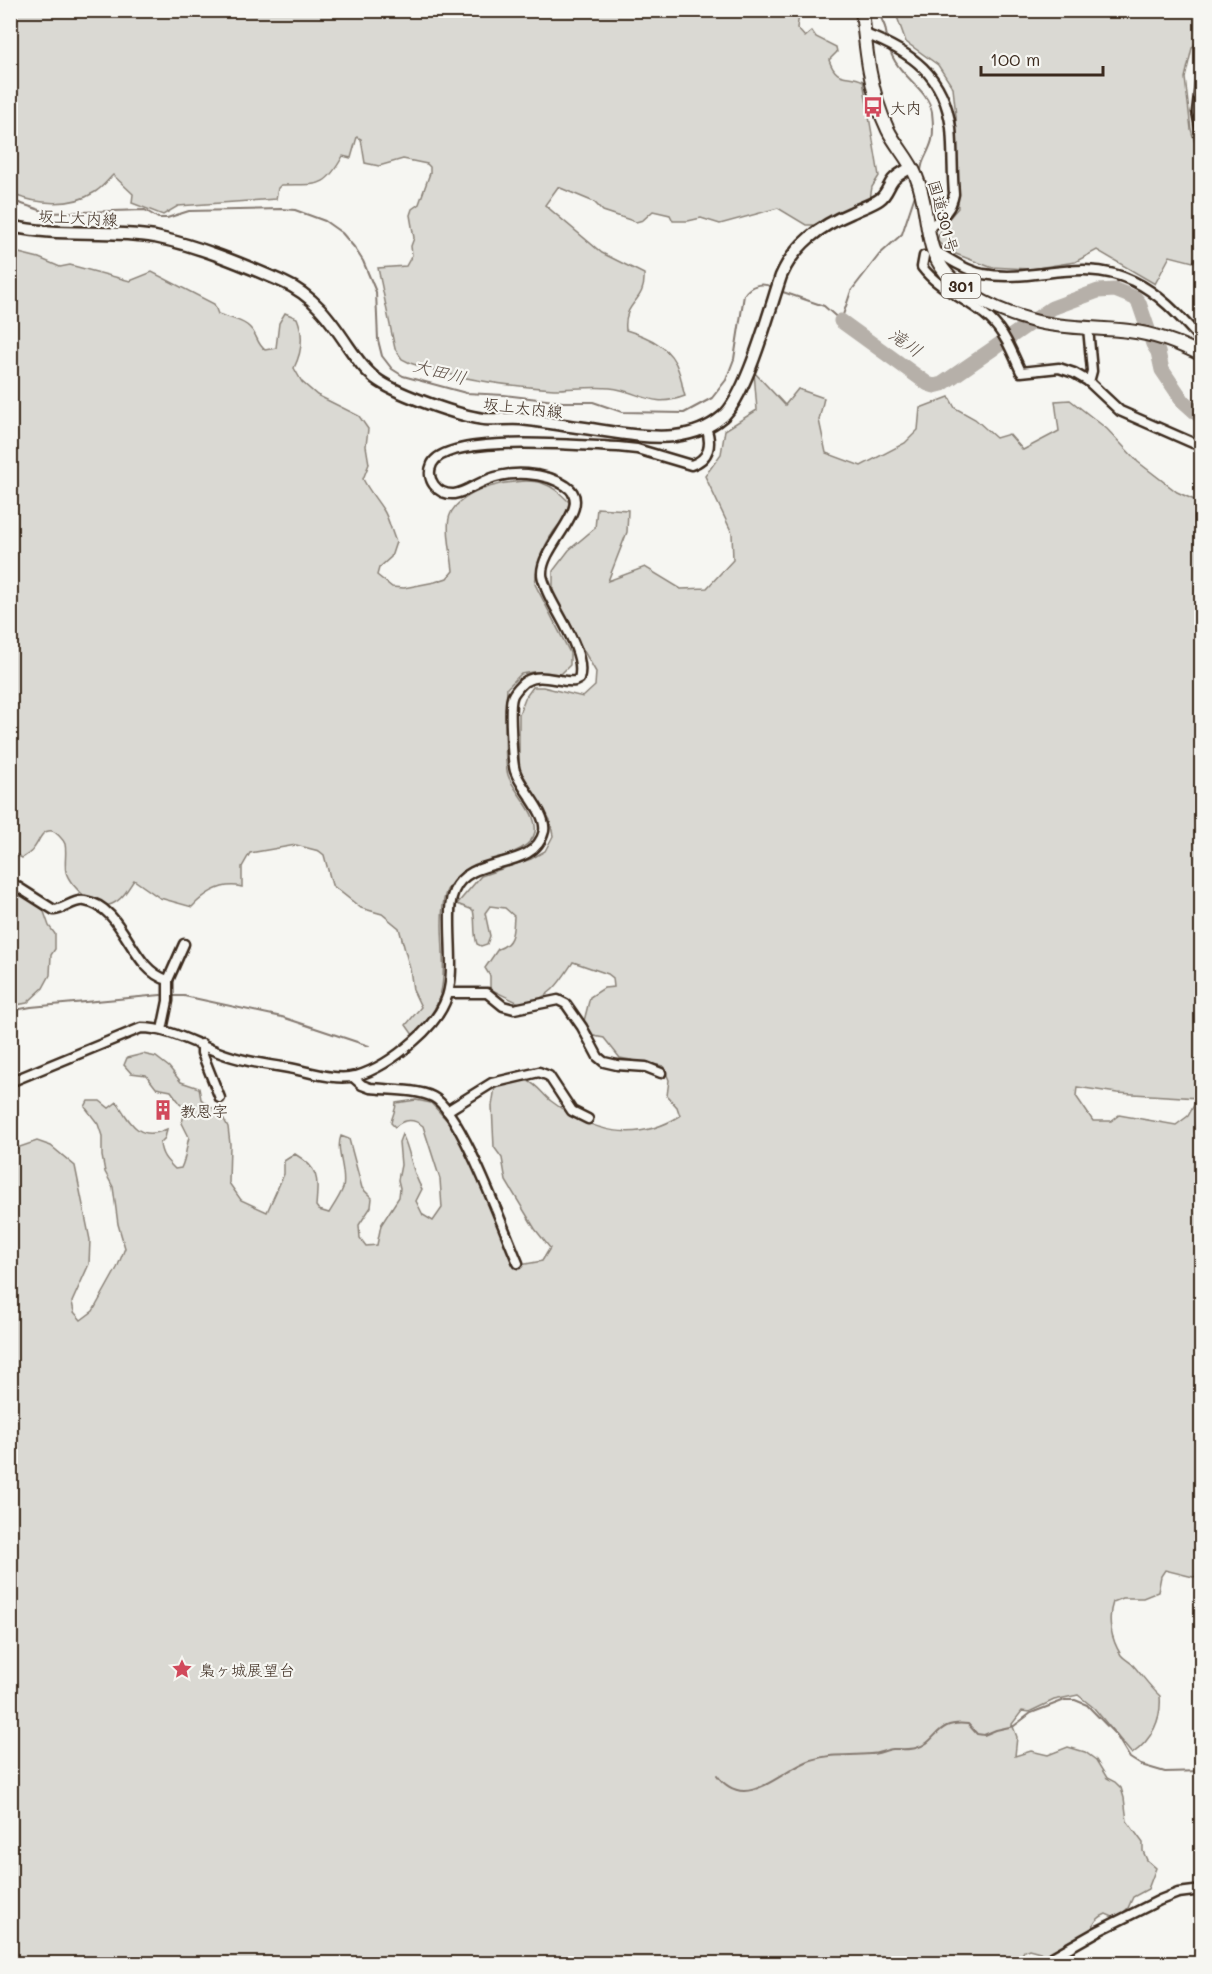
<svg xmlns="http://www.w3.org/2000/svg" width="1212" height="1974" font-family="Mali,'Klee One',sans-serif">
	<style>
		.green { fill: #dad9d3; stroke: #8a8278; stroke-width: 1.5; fill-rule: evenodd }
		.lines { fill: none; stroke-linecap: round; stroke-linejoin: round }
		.stream { stroke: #857a71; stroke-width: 2 }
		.river { stroke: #b6b0a9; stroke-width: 15 }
		.minor-casing { stroke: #3b2a1e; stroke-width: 13 }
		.major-casing { stroke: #3b2a1e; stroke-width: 15 }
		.highway-casing { stroke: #3b2a1e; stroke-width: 16 }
		.minor { stroke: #f6f6f2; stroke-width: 8 }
		.major { stroke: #f6f6f2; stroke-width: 10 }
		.highway { stroke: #f6f6f2; stroke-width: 12 }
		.labels { text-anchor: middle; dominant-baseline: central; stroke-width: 4.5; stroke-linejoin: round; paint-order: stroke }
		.shield { fill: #f6f6f2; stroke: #73675e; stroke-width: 1.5 }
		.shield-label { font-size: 15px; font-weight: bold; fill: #3b2a1e }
		.poi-label { font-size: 16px; fill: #3b2a1e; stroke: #f6f6f2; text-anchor: start }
		.street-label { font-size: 16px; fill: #3b2a1e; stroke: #f6f6f2 }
		.water-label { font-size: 18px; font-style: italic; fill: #605248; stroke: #f6f6f2 }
	</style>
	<rect width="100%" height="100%" fill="#f6f6f2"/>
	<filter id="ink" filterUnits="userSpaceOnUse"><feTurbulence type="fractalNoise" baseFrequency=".0167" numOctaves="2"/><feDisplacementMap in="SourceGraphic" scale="12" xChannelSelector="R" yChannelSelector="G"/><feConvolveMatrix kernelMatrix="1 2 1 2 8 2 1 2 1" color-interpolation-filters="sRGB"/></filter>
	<g filter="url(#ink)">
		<!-- green -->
		<g class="green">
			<path d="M10,11H802L799,15L797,28L805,37L812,31L816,37L836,47L837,52L829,60C837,83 847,73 863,81L879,176L872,187L870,199L814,225H806L778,208L720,224L701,218L688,221H673L670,215L653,211L643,220L636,222L603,211L594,202L558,187L545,205L602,253L644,274C646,304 623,300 626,330C649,337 672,347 679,372C682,380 682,388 685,396C651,409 640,391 610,388C592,386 572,389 554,389C505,386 457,379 410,363L402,359L395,349L378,268L406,266L412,255L411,246L414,238L410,215L412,209L419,204L430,173V167L427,164L403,159L379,166L365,163L361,139L357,137L351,158L343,156C323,192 317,183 281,185L278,188L276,199L178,206L163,215L132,203L133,194L113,175C108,180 102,188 95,192C70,208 37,204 11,194Z"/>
			<path d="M895,11H1201V36L1192,48L1185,78L1191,129L1201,164V251L1193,262L1170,256L1155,284L1097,250L1075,262L1031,269L990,267L948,251L937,241C940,228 949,218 958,208L956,116L953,88L938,65L906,42Z"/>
			<path d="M10,248L15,252L39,258L60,267L70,265L130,281L152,272L214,304L218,314C228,318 244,320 251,329C257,335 257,344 265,350L276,348L279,323L285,313L297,318C304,335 302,352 294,368L302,382L317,395L359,416L368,429L366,446L369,464L363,479C369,491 377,500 384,511C388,517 392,533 396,542L391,557L379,568L377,575L392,587L404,588L435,582L447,578L453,571C452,557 445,527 450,515C460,489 518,476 542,483C554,487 561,494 569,502C567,517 563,519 554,531C543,547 537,564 535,584L570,653V665L561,674L532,672L521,674L507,688C506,707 503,758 508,775C514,793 538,812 535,832C529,861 464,856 447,890C442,900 442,915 442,926C443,971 451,1003 413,1035L406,1025L421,1007L413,990L410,969L399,928L382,914L361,908L332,885L324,855L319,851L296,845L250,853L242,867V887C222,882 205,893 192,907L160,898L134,880C128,889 122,900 112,904C97,911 70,887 66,872C64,863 67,853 65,844C63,839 56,832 52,831C41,829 39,843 33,849C31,853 26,855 22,858L11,852Z"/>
			<path d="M754,372L785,405L798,389L824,398L819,420L826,453L861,466L905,443L918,430L920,408L949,397L955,408L975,419L996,438L1009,434L1023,450L1059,431L1055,401L1070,400L1107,429L1138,462L1177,492L1201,503L1202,1575L1193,1577L1165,1570L1161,1576L1158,1592L1143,1598H1123L1113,1602C1107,1619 1111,1639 1121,1655C1124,1659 1129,1661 1132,1664C1142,1675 1149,1686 1160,1696C1162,1719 1152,1740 1132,1754L1094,1708L1078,1695L1054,1700L1029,1712L1022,1711L1012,1724L1017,1737L1015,1756L1031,1751L1048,1755L1068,1747L1085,1752L1096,1760L1107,1778L1115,1782L1121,1788L1124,1798L1127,1821L1143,1843V1851L1147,1860L1156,1868L1148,1889L1133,1897L1128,1908L1120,1916L1115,1918L1106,1914C1091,1920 1096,1928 1086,1934C1074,1943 1059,1949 1046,1957L1040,1952L1029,1949L1024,1951L1017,1963L871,1964L857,1960L848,1961L847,1964H11V1150L37,1141L51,1146L75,1166L90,1240L89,1264L72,1302L74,1312L81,1320L93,1311L117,1268L125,1248L118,1224L113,1187L105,1172L102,1156V1136L98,1124L85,1107L88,1101H100L109,1108L117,1102C131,1124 139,1142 167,1129L165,1138L160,1143C161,1155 166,1160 175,1169L181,1168C186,1158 186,1148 189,1137L182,1123L185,1110L171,1091L156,1088L146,1075L131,1073L124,1065L127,1058L143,1054L156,1057L169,1067L181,1082L199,1088L201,1099L210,1107L220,1112L228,1127L230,1144L229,1183L241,1200L267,1212L284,1174V1161L295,1154C320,1169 318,1179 316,1206L319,1210L329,1213C334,1205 340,1196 343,1188C347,1171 335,1150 341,1136L349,1139L362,1188L372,1198L371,1207L359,1225L360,1238L366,1246L377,1245L381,1225L399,1197L400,1188L398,1180L401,1165L399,1142L402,1134C412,1154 410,1169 422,1189L416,1201L423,1215L433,1221L442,1208L440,1179L423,1126C413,1118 404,1119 395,1127L391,1123C392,1115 396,1111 396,1103L416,1100L431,1103L454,1128L487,1196L515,1266L542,1261L550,1248L535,1229L506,1181L502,1158L494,1147L492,1106L495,1087C504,1085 518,1077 526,1080C537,1084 543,1095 551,1101C592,1132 634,1144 680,1116L677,1107L667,1096L669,1080L663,1066L620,1058L604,1038L594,1036L584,1021L590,997L604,988L614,987L613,978L608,974L573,962C558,985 552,996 524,1005C519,1003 493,991 490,988V976L485,968L498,949C514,944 513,931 514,916L505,908L490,906L485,913L490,936L487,944L481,946L477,944C473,932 476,922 473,910L457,904L481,876L531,859L545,851L553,836L550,820L519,768V714L525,698L533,687H543L583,697L595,686L596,672L563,615L553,592V571L569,550L595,528L597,508L628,510L627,532L608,581L645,567L681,589L707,588L733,560L732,533L705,476L721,454L725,430L757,410ZM1077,1087L1117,1093L1198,1098L1188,1116L1176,1125L1119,1115L1111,1121H1093L1076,1096Z"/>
			<path d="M22,893L34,900L36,904L43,909L49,926L55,934V949L51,955L50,975L43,988L27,1003L11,1006V905Z"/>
		</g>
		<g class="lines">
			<!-- stream -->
			<g class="stream">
				<path d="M878,10L885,27L888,42"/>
				<path d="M889,47C896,76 927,86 932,112C933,121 934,131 932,140C929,153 920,161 921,175"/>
				<path d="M10,200L49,213L145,210L158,218H167L189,211L281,209L295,210L325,221L342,233L354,247L363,261L376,292L378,340L382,356L392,369L403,376L466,393L504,395L563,402H593L622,412L684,413L712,398L726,380L734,359L744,295C750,285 762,282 772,287"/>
				<path d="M780,291L824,306L841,321L851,291L879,255L902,234L916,192"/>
				<path d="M172,996H184L282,1017L369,1046"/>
				<path d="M10,1011L31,1007L161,995"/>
				<path d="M717,1775C723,1784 733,1791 744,1791C765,1791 790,1767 811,1760C833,1753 849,1756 870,1754C878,1754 885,1750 893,1749C900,1749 909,1750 916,1748C939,1742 934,1720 968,1724L977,1734L984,1735L996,1730L1014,1726L1031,1713L1065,1700H1075L1087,1705L1116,1735L1130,1758L1141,1765L1165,1772L1202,1771"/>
			</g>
			<!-- river -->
			<path class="river" d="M841,321L928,384L934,386L942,384L1052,308L1098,291L1115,290L1135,298L1139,303L1153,344L1158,352L1162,370L1183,401L1202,418"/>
			<!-- minor casing -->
			<g class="minor-casing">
				<g id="minor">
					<path d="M865,34C912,52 944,75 951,128C953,150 952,172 954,194C951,211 941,218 928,229"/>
					<path d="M1202,68L1197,112L1202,137"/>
					<path d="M934,250C949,259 965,270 983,274C1035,283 1081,256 1133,281C1161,294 1182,319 1202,341"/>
					<path d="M924,256L922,267C940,291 969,299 990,319C1005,333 1013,354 1021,372L1059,368L1074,373L1088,381L1120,411L1193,443L1202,442"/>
					<path d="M1088,328L1092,371L1089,382"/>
					<path d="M10,882L54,910C65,909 74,899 85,901C125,907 130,970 168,980"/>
					<path d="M450,993H487L503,1006L514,1009L558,1000L566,1004L582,1027L598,1057L604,1062L617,1065L646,1067L661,1073"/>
					<path d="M162,1030L168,1001V980L184,944"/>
					<path d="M202,1044V1053L220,1098"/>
					<path d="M353,1077L362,1085L370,1088C388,1090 417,1089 433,1097C461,1111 504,1231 518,1263"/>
					<path d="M10,1082L141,1028C169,1028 193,1043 218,1052C241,1061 265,1064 289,1068C310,1072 335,1081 356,1076C378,1070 397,1056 414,1041C458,1003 451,980 450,926C450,914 449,902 454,891C470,853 534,873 544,831C547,813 521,789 515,771C512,761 509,707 512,698C513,693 522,683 526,681C541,672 559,683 575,681L579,679C587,653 557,615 547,591C546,586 542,579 542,574C541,545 596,505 566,486C545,472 510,470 487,480C476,484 465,493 454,494C437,495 425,479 432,464C446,433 585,446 618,447L637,449L691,465C710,459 712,444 706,427"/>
					<path d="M447,1111L492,1083L539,1072L549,1076L572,1111L588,1119"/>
					<path d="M1040,1964L1100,1930L1160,1900L1178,1893L1202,1890"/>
				</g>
			</g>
			<!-- major casing -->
			<g class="major-casing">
				<path id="major" d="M10,226C58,237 107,229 155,237C199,246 242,264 283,282C313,295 330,319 348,346C357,359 366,372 379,381C400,395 459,416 484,419C496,420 509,418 521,419C540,421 559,425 577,427C608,431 643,439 675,436C692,434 709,428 722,417C746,398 770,308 781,276C795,244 820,226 851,213C860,208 872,205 880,199C887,194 888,186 893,180C898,174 905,171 912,167"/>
			</g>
			<!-- highway casing -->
			<g class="highway-casing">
				<path id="highway" d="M862,10C866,51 870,93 888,130C896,146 909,159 916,176C926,199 925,223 932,247C944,289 996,311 1034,321C1065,329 1097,327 1129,331C1155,334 1179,343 1202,355"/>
			</g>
			<!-- minor -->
			<use href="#minor" class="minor"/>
			<!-- major -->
			<use href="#major" class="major"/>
			<!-- highway -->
			<use href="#highway" class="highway"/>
		</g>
	</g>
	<!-- icons -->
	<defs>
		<g id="bus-bare" transform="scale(1.62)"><path d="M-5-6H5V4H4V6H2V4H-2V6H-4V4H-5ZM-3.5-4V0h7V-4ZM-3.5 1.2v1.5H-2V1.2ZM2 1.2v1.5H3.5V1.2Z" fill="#d1495b" stroke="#f6f6f2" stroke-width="2.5" paint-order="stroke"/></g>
		<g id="building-bare" transform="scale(1.62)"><path d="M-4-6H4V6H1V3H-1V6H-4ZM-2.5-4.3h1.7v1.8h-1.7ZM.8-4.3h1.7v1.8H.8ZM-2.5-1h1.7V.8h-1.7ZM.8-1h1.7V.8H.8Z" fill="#d1495b" stroke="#f6f6f2" stroke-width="2.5" paint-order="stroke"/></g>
		<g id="sight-bare" transform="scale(1.62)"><path d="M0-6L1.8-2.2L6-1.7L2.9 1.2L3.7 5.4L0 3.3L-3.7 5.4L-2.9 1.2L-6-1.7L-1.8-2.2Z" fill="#d1495b" stroke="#f6f6f2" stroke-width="2.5" paint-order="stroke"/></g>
	</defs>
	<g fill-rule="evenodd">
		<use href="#bus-bare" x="873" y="107"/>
		<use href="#building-bare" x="163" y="1110"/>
		<use href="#sight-bare" x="182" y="1669"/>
	</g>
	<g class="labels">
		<!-- shield labels -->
		<rect class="shield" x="941.5" y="274" width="39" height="24" rx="4.5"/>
		<g class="shield-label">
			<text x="961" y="286">301</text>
		</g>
		<!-- poi labels -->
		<g class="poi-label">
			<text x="890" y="107">大内</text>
			<text x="180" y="1110">教恩字</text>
			<text x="199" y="1669">梟ヶ城展望台</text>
		</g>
		<!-- street labels -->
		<g class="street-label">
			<text transform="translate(944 216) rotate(75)">国道301号</text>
			<text transform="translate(78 217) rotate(3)">坂上大内線</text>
			<text transform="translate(523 407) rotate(6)">坂上大内線</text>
		</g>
		<!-- water labels -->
		<g class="water-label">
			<text transform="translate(906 342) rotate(35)">滝川</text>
			<text transform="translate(440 371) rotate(15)">大田川</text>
		</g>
	</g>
	<!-- margin -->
	<rect width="1212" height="1974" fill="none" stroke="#f6f6f2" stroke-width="36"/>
	<rect x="18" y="18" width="1176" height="1938" fill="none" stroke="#3b2a1e" stroke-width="2" filter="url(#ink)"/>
	<!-- scale -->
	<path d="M981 66v9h122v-9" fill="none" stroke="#3b2a1e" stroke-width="3"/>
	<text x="990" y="66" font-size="18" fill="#3b2a1e" stroke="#f6f6f2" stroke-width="4.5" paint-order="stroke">100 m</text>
</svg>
